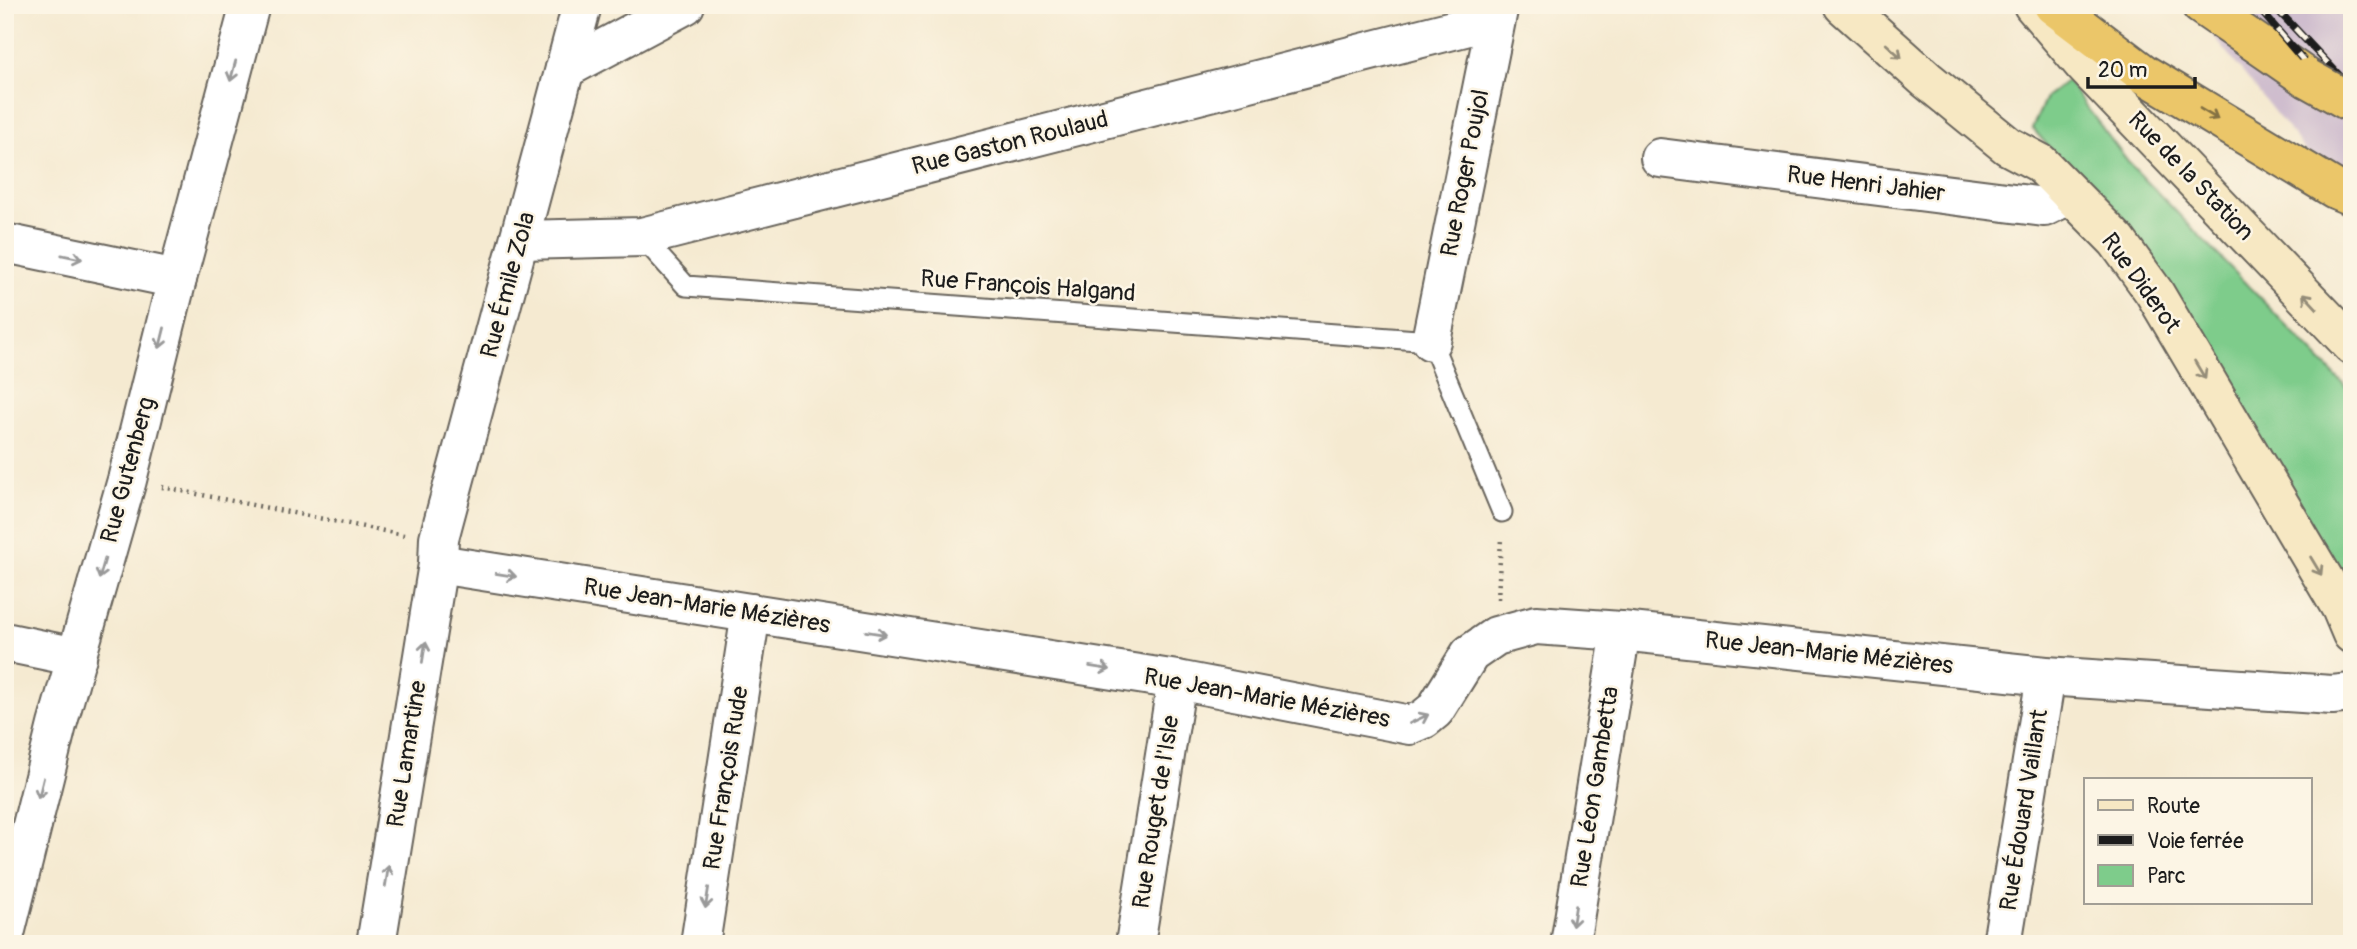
<svg xmlns="http://www.w3.org/2000/svg" width="2357" height="949" font-family="Pangolin,sans-serif">
	<style>
		.industrial { fill: #cfbdce }
		.green { fill: #7ecc8b; stroke: #4d7454; stroke-width: 2 }
		.lines { fill: none; stroke-linecap: round; stroke-linejoin: round }
		.lane-casing { stroke: #68645b; stroke-width: 23 }
		.street-casing { stroke: #68645b; stroke-width: 42 }
		.secondary-casing { stroke: #68645b; stroke-width: 42 }
		.highway-casing { stroke: #68645b; stroke-width: 42 }
		.path { stroke: #68645b; stroke-width: 4.5; stroke-dasharray: 2 5; stroke-linecap: butt }
		.lane { stroke: #fff; stroke-width: 19 }
		.street { stroke: #fff; stroke-width: 38 }
		.secondary { stroke: #f7e8c3; stroke-width: 38 }
		.highway { stroke: #ebc669; stroke-width: 38 }
		.rail-casing { stroke: #1c1c1c; stroke-width: 8 }
		.rail { stroke: #fcf5e5; stroke-width: 5; stroke-dasharray: 16; stroke-linecap: butt }
		.highway-bridge-casing { stroke: #68645b; stroke-width: 42; stroke-linecap: butt }
		.highway-bridge { stroke: #ebc669; stroke-width: 38 }
		.oneway { stroke: #948c78 }
		.oneway2 { stroke: #999 }
		.oneway3 { stroke: #847142 }
		.labels { text-anchor: middle; dominant-baseline: central; stroke-width: 5; stroke-linejoin: round; paint-order: stroke }
		.street-label { font-size: 24px; fill: #1c1c1c; stroke: #fcf5e5 }
	</style>
	<rect width="100%" height="100%" fill="#fcf5e5"/>
	<filter id="ink" filterUnits="userSpaceOnUse"><feTurbulence type="fractalNoise" baseFrequency=".0143" numOctaves="2"/><feDisplacementMap in="SourceGraphic" scale="14" xChannelSelector="R" yChannelSelector="G"/><feConvolveMatrix kernelMatrix="1 2 1 2 8 2 1 2 1" color-interpolation-filters="sRGB"/></filter>
	<filter id="wash" filterUnits="userSpaceOnUse"><feTurbulence type="fractalNoise" baseFrequency=".00686" numOctaves="4" result="noise"/><feDisplacementMap in="SourceGraphic" scale="28" xChannelSelector="R" yChannelSelector="G"/><feGaussianBlur stdDeviation="1.57" result="paint"/><feColorMatrix in="noise" values="0 0 0 0 0 0 0 0 0 0 0 0 0 0 0 0 0 1.4 0 .05"/><feComposite in="paint" operator="in"/></filter>
	<g filter="url(#wash)">
		<rect width="100%" height="100%" fill="#f5ead1"/>
		<!-- industrial -->
		<path class="industrial" d="M2189,5H2352V209Z"/>
		<!-- green -->
		<path class="green" d="M2067,81L2128,162L2352,393V593L2136,245L2032,128L2047,96Z"/>
	</g>
	<g filter="url(#ink)">
		<g class="lines">
			<!-- lane casing -->
			<g class="lane-casing">
				<path id="lane" d="M642,237L686,286L1431,341L1502,512"/>
			</g>
			<!-- street casing -->
			<g class="street-casing">
				<g id="street">
					<path d="M565,69L685,5"/>
					<path d="M1660,158L2044,207L2069,195"/>
					<path d="M521,240L642,237L1496,19"/>
					<path d="M5,243L177,279"/>
					<path d="M1431,341L1499,5"/>
					<path d="M438,564L1177,680L1410,725L1424,719L1435,710L1470,654L1496,636L1536,625L1621,631L2046,676L2332,695L2352,693"/>
					<path d="M5,642L77,657"/>
					<path d="M5,934L57,725L127,480L177,279L250,5"/>
					<path d="M376,944L438,564L439,538L582,5"/>
					<path d="M700,944L751,613"/>
					<path d="M1135,944L1177,680"/>
					<path d="M1570,944L1621,631"/>
					<path d="M2002,944L2046,676"/>
				</g>
			</g>
			<!-- secondary casing -->
			<g class="secondary-casing">
				<g id="secondary">
					<path d="M1843,5L1927,80L2008,146L2040,163L2117,241L2154,292L2341,608L2352,634"/>
					<path d="M2033,5L2083,64L2352,345"/>
				</g>
			</g>
			<!-- highway casing -->
			<g class="highway-casing">
				<g id="highway">
					<path d="M2053,5L2144,74L2335,189L2352,196"/>
					<path d="M2201,5L2307,78"/>
				</g>
			</g>
			<!-- path -->
			<g class="path">
				<path d="M162,487L404,535"/>
				<path d="M1498,599L1501,538"/>
			</g>
			<!-- lane -->
			<use href="#lane" class="lane"/>
			<!-- street -->
			<use href="#street" class="street"/>
			<!-- secondary -->
			<use href="#secondary" class="secondary"/>
			<!-- highway -->
			<use href="#highway" class="highway"/>
			<!-- rail casing -->
			<g class="rail-casing">
				<g id="rail">
					<path d="M2256,5L2352,117"/>
					<path d="M2273,5L2352,89"/>
				</g>
			</g>
			<!-- rail -->
			<use href="#rail" class="rail"/>
			<!-- highway-bridge casing -->
			<g class="highway-bridge-casing">
				<path id="highway-bridge" d="M2307,78L2352,103"/>
			</g>
			<!-- highway-bridge -->
			<use href="#highway-bridge" class="highway-bridge"/>
		</g>
		<!-- one-way arrows -->
		<defs><path id="oneway-shaft" d="M-6 0H5M1.5-3L5.5 0L1.5 3" fill="none" stroke-width="1.6" stroke-linecap="round" stroke-linejoin="round" transform="scale(1.75)"/></defs>
		<g class="oneway">
			<use href="#oneway-shaft" transform="translate(1894 51) rotate(42)"/>
			<use href="#oneway-shaft" transform="translate(2310 301) rotate(-133)"/>
			<use href="#oneway-shaft" transform="translate(2200 370) rotate(59)"/>
			<use href="#oneway-shaft" transform="translate(2316 566) rotate(59)"/>
		</g>
		<g class="oneway2">
			<use href="#oneway-shaft" transform="translate(233 71) rotate(105)"/>
			<use href="#oneway-shaft" transform="translate(72 257) rotate(12)"/>
			<use href="#oneway-shaft" transform="translate(162 338) rotate(104)"/>
			<use href="#oneway-shaft" transform="translate(102 569) rotate(106)"/>
			<use href="#oneway-shaft" transform="translate(506 575) rotate(9)"/>
			<use href="#oneway-shaft" transform="translate(876 633) rotate(9)"/>
			<use href="#oneway-shaft" transform="translate(424 652) rotate(-81)"/>
			<use href="#oneway-shaft" transform="translate(1100 668) rotate(9)"/>
			<use href="#oneway-shaft" transform="translate(1419 719) rotate(-25)"/>
			<use href="#oneway-shaft" transform="translate(41 788) rotate(104)"/>
			<use href="#oneway-shaft" transform="translate(387 876) rotate(-81)"/>
			<use href="#oneway-shaft" transform="translate(707 898) rotate(99)"/>
			<use href="#oneway-shaft" transform="translate(1574 916) rotate(99)"/>
		</g>
		<use class="oneway3" href="#oneway-shaft" transform="translate(2209 114) rotate(31)"/>
	</g>
	<g class="labels">
		<!-- street labels -->
		<g class="street-label">
			<text transform="translate(1010 143) rotate(-14)">Rue Gaston Roulaud</text>
			<text transform="translate(1465 173) rotate(-79)">Rue Roger Poujol</text>
			<text transform="translate(2191 176) rotate(46)">Rue de la Station</text>
			<text transform="translate(1866 184) rotate(7)">Rue Henri Jahier</text>
			<text transform="translate(2141 283) rotate(54)">Rue Diderot</text>
			<text transform="translate(508 285) rotate(-75)">Rue Émile Zola</text>
			<text transform="translate(1028 286) rotate(4)">Rue François Halgand</text>
			<text transform="translate(128 470) rotate(-75)">Rue Gutenberg</text>
			<text transform="translate(707 606) rotate(9)">Rue Jean-Marie Mézières</text>
			<text transform="translate(1829 653) rotate(6)">Rue Jean-Marie Mézières</text>
			<text transform="translate(1267 698) rotate(10)">Rue Jean-Marie Mézières</text>
			<text transform="translate(407 754) rotate(-81)">Rue Lamartine</text>
			<text transform="translate(726 778) rotate(-81)">Rue François Rude</text>
			<text transform="translate(1595 787) rotate(-81)">Rue Léon Gambetta</text>
			<text transform="translate(2024 810) rotate(-81)">Rue Édouard Vaillant</text>
			<text transform="translate(1156 812) rotate(-81)">Rue Rouget de l'Isle</text>
		</g>
	</g>
	<!-- margin -->
	<rect width="2357" height="949" fill="none" stroke="#fcf5e5" stroke-width="28"/>
	<!-- legend -->
	<rect x="2084" y="778" width="228" height="126" fill="#fcf5e5" stroke="#a29e95" stroke-width="2"/>
	<rect x="2098" y="800" width="35" height="10" fill="#f7e8c3" stroke="#a29e95" stroke-width="2"/>
	<text x="2147" y="813" font-size="21" fill="#1c1c1c">Route</text>
	<rect x="2098" y="835" width="35" height="10" fill="#1c1c1c" stroke="#a29e95" stroke-width="2"/>
	<text x="2147" y="848" font-size="21" fill="#1c1c1c">Voie ferrée</text>
	<rect x="2098" y="865" width="35" height="21" fill="#7ecc8b" stroke="#a29e95" stroke-width="2"/>
	<text x="2147" y="883" font-size="21" fill="#1c1c1c">Parc</text>
	<!-- scale -->
	<path d="M2088 77v10h107v-10" fill="none" stroke="#1c1c1c" stroke-width="3.5"/>
	<text x="2098" y="77" font-size="21" fill="#1c1c1c" stroke="#fcf5e5" stroke-width="5" paint-order="stroke">20 m</text>
</svg>
